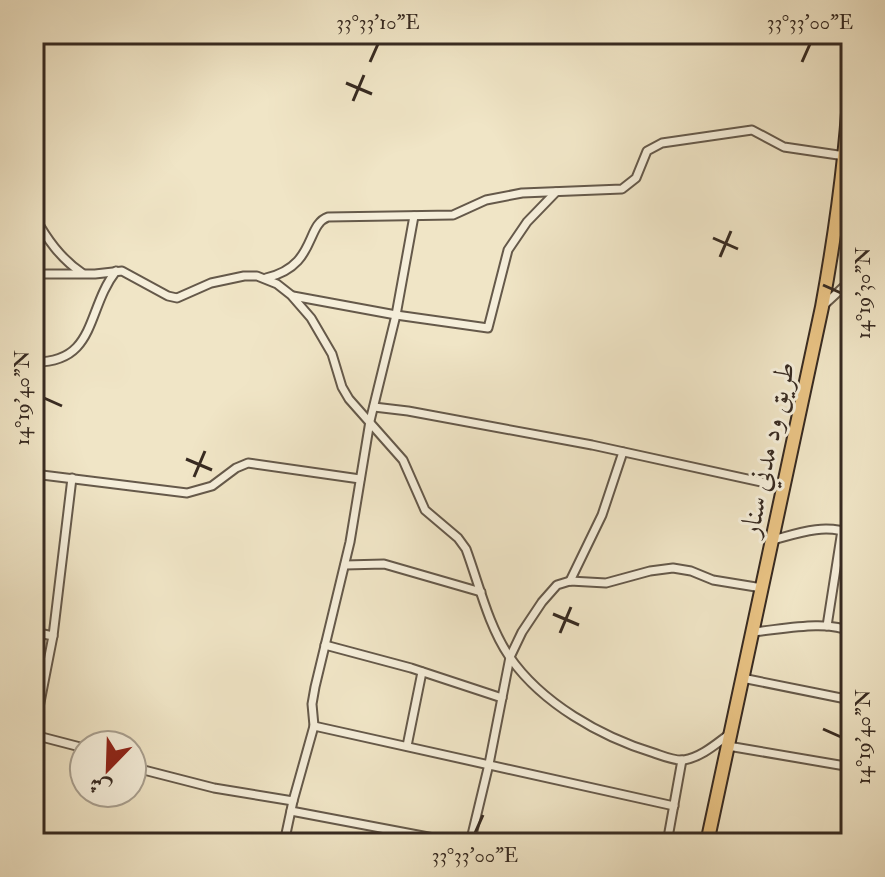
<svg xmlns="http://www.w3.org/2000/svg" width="885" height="877" font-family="'IM FELL Double Pica',Amiri,serif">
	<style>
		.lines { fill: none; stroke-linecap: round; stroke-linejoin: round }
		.street-casing { stroke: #65594a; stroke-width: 11 }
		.highway-casing { stroke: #372a21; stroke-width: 16 }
		.street { stroke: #f5eeda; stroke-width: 7 }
		.highway { stroke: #e8c283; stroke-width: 12 }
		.ticks { fill: none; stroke: #372a21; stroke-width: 3 }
		.labels { text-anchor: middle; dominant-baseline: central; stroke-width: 6; stroke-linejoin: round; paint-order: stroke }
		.street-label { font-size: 28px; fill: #372a21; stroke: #f5eeda }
		.neatline { fill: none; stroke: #372a21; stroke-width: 3 }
		.ticks-label { font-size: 20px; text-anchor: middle; fill: #372a21 }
	</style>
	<rect width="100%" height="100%" fill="#f0e5c6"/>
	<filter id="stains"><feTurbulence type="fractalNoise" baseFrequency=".0025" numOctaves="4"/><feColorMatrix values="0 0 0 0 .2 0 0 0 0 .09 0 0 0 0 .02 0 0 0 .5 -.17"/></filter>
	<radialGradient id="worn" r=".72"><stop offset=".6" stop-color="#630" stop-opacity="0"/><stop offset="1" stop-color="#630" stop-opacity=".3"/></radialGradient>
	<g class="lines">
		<!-- street casing -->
		<g class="street-casing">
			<g id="street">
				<path d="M34,216C47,239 60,258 82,273"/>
				<path d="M34,274H95L122,271L168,296L177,298L211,283L244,276H257L277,284L291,295L311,318L332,354L342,387L349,399L403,460L425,510L458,538L466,549C479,584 488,625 509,656C541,703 601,737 654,753C663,756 674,761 684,760C702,757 717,743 731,733"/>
				<path d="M266,278C317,266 305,225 328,217L453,215L486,200L522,193L622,189L636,178L647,151L662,143L752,130L784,147L845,156"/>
				<path d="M293,296L396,315L488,328L508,250L527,222L556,192"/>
				<path d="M824,305L851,280"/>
				<path d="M34,362C97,363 86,309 116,271"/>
				<path d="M374,407L408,411L592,445L784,487"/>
				<path d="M34,474L187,493L212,486L236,468L248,463L360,479"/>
				<path d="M773,540C798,533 826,523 851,534"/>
				<path d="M345,565L384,564L481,592"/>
				<path d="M570,581L602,515L623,452"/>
				<path d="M827,626L842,530"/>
				<path d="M34,632L53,636"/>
				<path d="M752,632C779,630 828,619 851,632"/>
				<path d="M325,645L411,668L502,698"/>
				<path d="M742,678L851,700"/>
				<path d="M314,726L674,806"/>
				<path d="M34,733L53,636L72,478"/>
				<path d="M34,735L84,748"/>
				<path d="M407,746L422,672"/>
				<path d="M728,746L851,767"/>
				<path d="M132,767L214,788L293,801"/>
				<path d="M845,767L851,730"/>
				<path d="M291,811L460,843"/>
				<path d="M284,843L293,801L314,726L312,704L315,687L350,542L370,421L396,315L414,216"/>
				<path d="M470,843L489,764L510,657L522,632L542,602L557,585L570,581L606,583L650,571L673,568L691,571L713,580L762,588"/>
				<path d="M667,843L682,760"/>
			</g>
		</g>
		<!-- highway casing -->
		<g class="highway-casing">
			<path id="highway" d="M707,843L822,307C837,225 848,144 851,61"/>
		</g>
		<!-- street -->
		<use href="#street" class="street"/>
		<!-- highway -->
		<use href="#highway" class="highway"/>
	</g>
	<!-- ticks -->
	<path class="ticks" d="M370,62L378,44M802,62L810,44M346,83L372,94M353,101L364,75M713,238L738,249M720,257L731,231M823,285L841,293M44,398L62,406M186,459L212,470M194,477L205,451M553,614L579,625M560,633L571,607M823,729L841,737M475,833L483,815"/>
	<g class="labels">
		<!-- street labels -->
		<g class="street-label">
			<text transform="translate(768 449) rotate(-78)">طريق ود مدني سنار</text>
		</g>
	</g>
	<!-- margin -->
	<rect width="885" height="877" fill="none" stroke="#f0e5c6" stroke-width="88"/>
	<!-- north arrow -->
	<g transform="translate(108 769) rotate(203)"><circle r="38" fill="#f5eeda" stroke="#a9a090" stroke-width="2"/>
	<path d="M0-6L14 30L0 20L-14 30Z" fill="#8f2418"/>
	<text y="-12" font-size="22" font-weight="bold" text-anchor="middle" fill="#372a21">ش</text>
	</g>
	<rect x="44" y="44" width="797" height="789" class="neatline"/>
	<g class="ticks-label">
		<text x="378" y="29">33°33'10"E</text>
		<text x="810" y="29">33°33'00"E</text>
		<text transform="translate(863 293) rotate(-90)" y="7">14°19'30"N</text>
		<text transform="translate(22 398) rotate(-90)" y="7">14°19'40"N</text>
		<text transform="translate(863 737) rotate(-90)" y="7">14°19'40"N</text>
		<text x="475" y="862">33°33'00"E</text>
	</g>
	<rect width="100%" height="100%" filter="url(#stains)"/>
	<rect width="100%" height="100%" fill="url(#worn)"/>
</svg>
